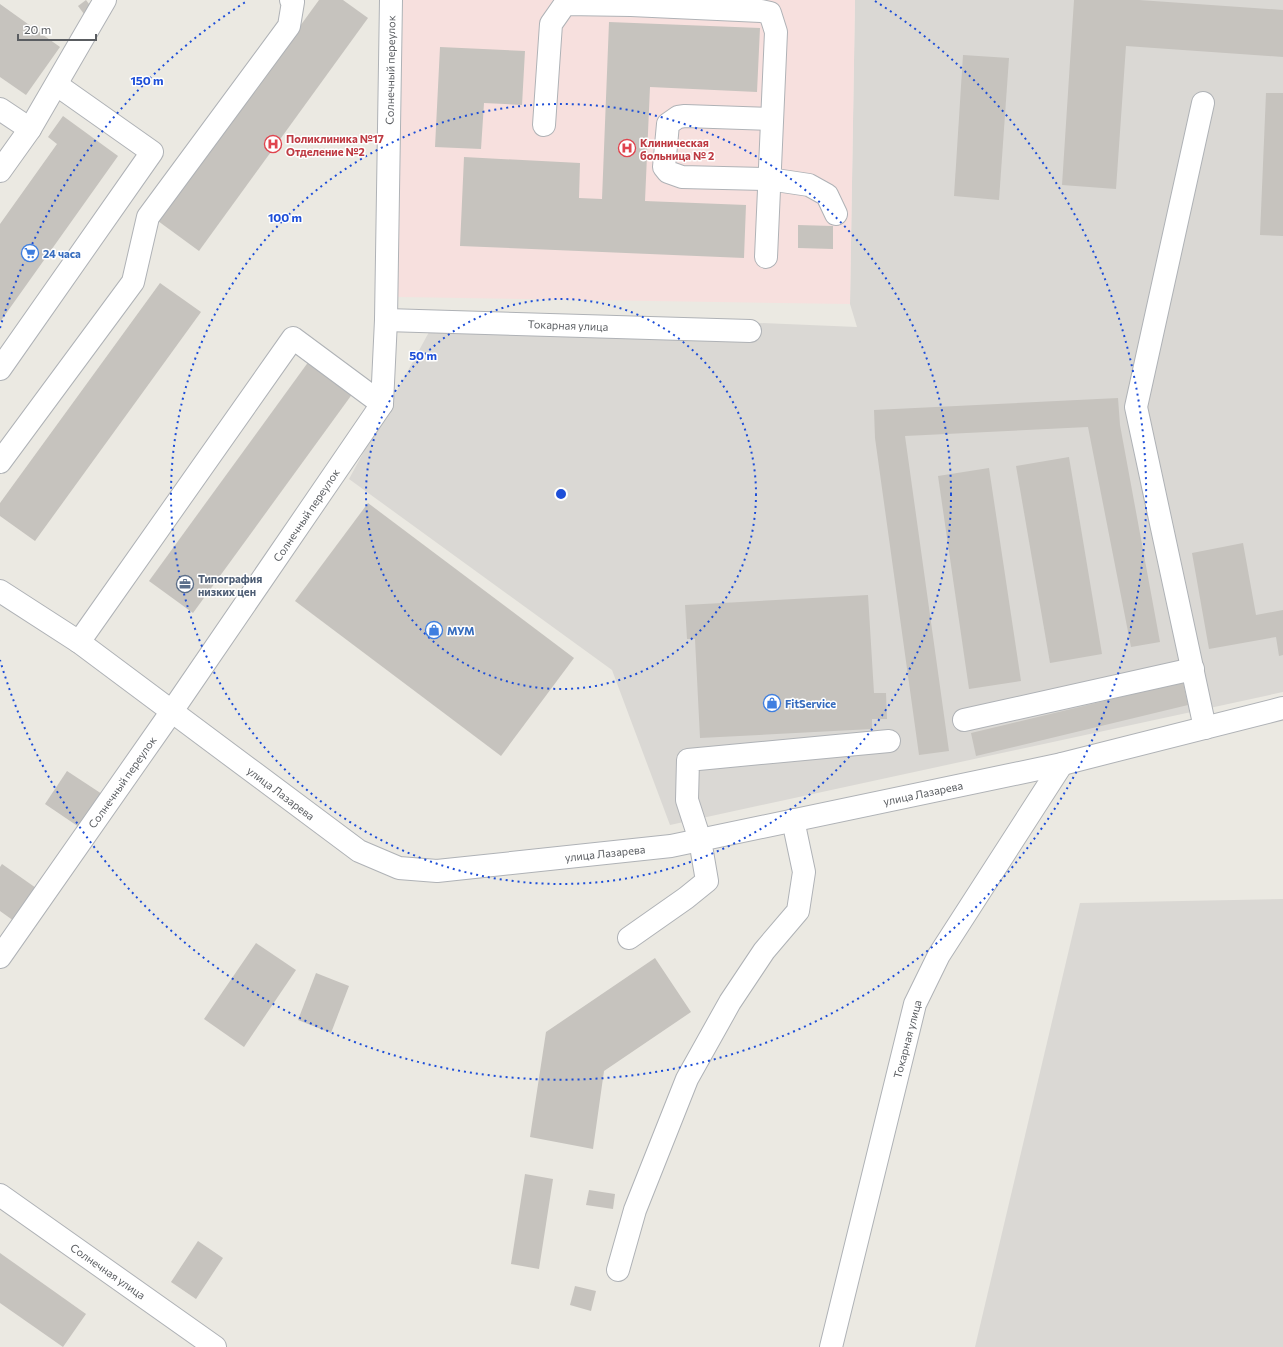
<svg xmlns="http://www.w3.org/2000/svg" width="1283" height="1347" font-family="Commissioner,sans-serif">
	<style>
		.industrial { fill: #dad8d4 }
		.medical { fill: #f7e0de }
		.building { fill: #c6c3be }
		.lines { fill: none; stroke-linecap: round; stroke-linejoin: round }
		.minor-casing { stroke: #afb2b6; stroke-width: 24 }
		.minor { stroke: #fff; stroke-width: 22 }
		.ring { fill: none; stroke: #1d4ed8; stroke-width: 2; stroke-dasharray: 2 4 }
		.labels { text-anchor: middle; dominant-baseline: central; stroke-width: 3; stroke-linejoin: round; paint-order: stroke }
		.street-label { font-size: 11px; fill: #5a5d61; stroke: #fff }
		.health-label { font-size: 11px; font-weight: bold; fill: #be3a42; stroke: #fff; text-anchor: start }
		.shop-label { font-size: 11px; font-weight: bold; fill: #366cbe; stroke: #fff; text-anchor: start }
		.service-label { font-size: 11px; font-weight: bold; fill: #4e5e75; stroke: #fff; text-anchor: start }
		.centre { fill: #1d4ed8; stroke: #fff; stroke-width: 2 }
		.ring-label { font-size: 12px; text-anchor: middle; font-weight: bold; fill: #1d4ed8; stroke: #fff; stroke-width: 3; stroke-linejoin: round; paint-order: stroke }
	</style>
	<rect width="100%" height="100%" fill="#ebe9e2"/>
	<!-- industrial -->
	<g class="industrial">
		<path d="M855,0H1283V692L670,825L612,670L349,479L441,310L857,327L850,304Z"/>
		<path d="M1283,899V1347H975L1080,903Z"/>
	</g>
	<!-- medical -->
	<path class="medical" d="M403,0H855L850,304L398,297Z"/>
	<!-- building -->
	<g class="building">
		<path d="M86,0L92,8L84,14L78,6Z"/>
		<path d="M319,0H343L368,18L199,251L158,221Z"/>
		<path d="M1074,0H1139L1283,10V57L1126,46L1116,189L1062,185Z"/>
		<path d="M0,4L60,47L26,95L0,77Z"/>
		<path d="M609,22L760,28L757,92L650,87L645,201L746,205L744,258L460,246L464,157L580,163L579,198L602,199Z"/>
		<path d="M440,47L525,51L522,105L484,103L481,149L435,147Z"/>
		<path d="M963,55L1009,58L999,200L954,196Z"/>
		<path d="M1266,93H1283V236L1260,235Z"/>
		<path d="M63,116L118,156L0,322V224L57,144L48,137Z"/>
		<path d="M798,225L833,226V249L798,248Z"/>
		<path d="M160,283L201,312L35,541L0,516V503Z"/>
		<path d="M309,361L353,393L193,613L149,581Z"/>
		<path d="M1118,398L1120,425L1160,642L1131,647L1088,427L905,436L949,751L919,755L875,438L874,410Z"/>
		<path d="M1069,457L1102,654L1050,663L1016,466Z"/>
		<path d="M989,468L1021,681L969,689L938,476Z"/>
		<path d="M368,503L574,658L501,756L295,601Z"/>
		<path d="M1243,543L1256,615L1283,610V655L1279,656L1276,637L1209,649L1192,553Z"/>
		<path d="M868,595L874,693H886L887,719H872V729L700,738L695,639H687L685,605Z"/>
		<path d="M1183,682L1188,705L976,756L971,733Z"/>
		<path d="M67,771L102,794L79,827L45,804Z"/>
		<path d="M2,864L36,888L14,921L0,911V867Z"/>
		<path d="M256,943L296,970L244,1047L204,1019Z"/>
		<path d="M655,958L691,1012L604,1071L593,1149L530,1137L546,1032Z"/>
		<path d="M316,973L349,986L331,1033L298,1020Z"/>
		<path d="M525,1174L553,1179L539,1269L511,1264Z"/>
		<path d="M589,1190L615,1194L613,1209L586,1205Z"/>
		<path d="M198,1241L223,1258L196,1299L171,1282Z"/>
		<path d="M0,1253L86,1314L63,1347L0,1303Z"/>
		<path d="M575,1286L596,1291L591,1311L570,1305Z"/>
	</g>
	<g class="lines">
		<!-- minor casing -->
		<g class="minor-casing">
			<g id="minor">
				<path d="M1203,103L1136,407L1205,728"/>
				<path d="M0,109L30,129"/>
				<path d="M772,119L685,116L678,117L668,124L664,167L668,172L682,177L769,179L809,185L827,195L836,214"/>
				<path d="M544,125L551,24L565,4L631,5L761,11L770,13L776,32L766,257"/>
				<path d="M0,171L30,129L105,0"/>
				<path d="M386,320L750,331"/>
				<path d="M0,369L152,152L57,85"/>
				<path d="M0,462L133,282L148,217L289,26L293,2L291,0"/>
				<path d="M0,591L79,642L359,851L399,868L437,871L671,846L1062,764L1283,708"/>
				<path d="M79,642L293,338L382,404"/>
				<path d="M964,720L1193,669"/>
				<path d="M629,938L686,898L707,881L700,840L687,800L688,760L889,741"/>
				<path d="M0,957L172,711L382,404L386,320L391,0"/>
				<path d="M0,1195L215,1347"/>
				<path d="M618,1270L635,1210L687,1079L730,1002L764,951L798,911L804,872L793,820"/>
				<path d="M831,1347L915,1004L939,955L1062,764"/>
			</g>
		</g>
		<!-- minor -->
		<use href="#minor" class="minor"/>
	</g>
	<!-- distance rings -->
	<g class="ring">
		<circle cx="561" cy="494" r="195"/>
		<circle cx="561" cy="494" r="390"/>
		<path d="M0 328A585 585 0 0 1 247 1M875 1A585 585 0 1 1 0 660"/>
	</g>
	<!-- icons -->
	<defs>
		<g id="hospital-ring" transform="scale(0.9)"><circle r="9.5" fill="#fff" stroke="#e0444e" stroke-width="1.5"/><path d="M-5-5h3v3.5h4V-5h3V5h-3V1.5h-4V5h-3Z" fill="#e0444e"/></g>
		<g id="supermarket-ring" transform="scale(0.9)"><circle r="9.5" fill="#fff" stroke="#3f7fe0" stroke-width="1.5"/><path d="M-6-5.5h2.5l.6 2H6L4.5 2H-2.5L-4.4-4H-6ZM-1.5 3.2a1.3 1.3 0 1 0 .1 0ZM3 3.2a1.3 1.3 0 1 0 .1 0Z" fill="#3f7fe0"/></g>
		<g id="office-ring" transform="scale(0.9)"><circle r="9.5" fill="#fff" stroke="#5c6f8a" stroke-width="1.5"/><path d="M-6-3h4V-5.5h4V-3h4V5H-6ZM-1-4.5V-3h2v-1.5ZM-6 0V1H6V0Z" fill="#5c6f8a"/></g>
		<g id="shop-ring" transform="scale(0.9)"><circle r="9.5" fill="#fff" stroke="#3f7fe0" stroke-width="1.5"/><path d="M-5-2.5h2.3a2.7 3.5 0 0 1 5.4 0H5L5.5 6h-11ZM-1.5-2.5h3a1.5 2.3 0 0 0-3 0Z" fill="#3f7fe0"/></g>
	</defs>
	<g fill-rule="evenodd">
		<use href="#hospital-ring" x="273" y="144"/>
		<use href="#hospital-ring" x="627" y="148"/>
		<use href="#supermarket-ring" x="30" y="253"/>
		<use href="#office-ring" x="185" y="584"/>
		<use href="#shop-ring" x="434" y="630"/>
		<use href="#shop-ring" x="772" y="703"/>
	</g>
	<g class="labels">
		<!-- street labels -->
		<g class="street-label">
			<text transform="translate(390 70) rotate(-89)">Солнечный переулок</text>
			<text transform="translate(568 325) rotate(2)">Токарная улица</text>
			<text transform="translate(306 515) rotate(-56)">Солнечный переулок</text>
			<text transform="translate(122 782) rotate(-55)">Солнечный переулок</text>
			<text transform="translate(281 793) rotate(37)">улица Лазарева</text>
			<text transform="translate(923 793) rotate(-12)">улица Лазарева</text>
			<text transform="translate(605 853) rotate(-6)">улица Лазарева</text>
			<text transform="translate(907 1039) rotate(-75)">Токарная улица</text>
			<text transform="translate(108 1271) rotate(35)">Солнечная улица</text>
		</g>
		<!-- health labels -->
		<g class="health-label">
			<text x="286" y="138">Поликлиника №17<tspan x="286" dy="13">Отделение №2</tspan></text>
			<text x="640" y="142">Клиническая<tspan x="640" dy="13">больница № 2</tspan></text>
		</g>
		<!-- shop labels -->
		<g class="shop-label">
			<text x="43" y="253">24 часа</text>
			<text x="447" y="630">МУМ</text>
			<text x="785" y="703">FitService</text>
		</g>
		<!-- service labels -->
		<g class="service-label">
			<text x="198" y="578">Типография<tspan x="198" dy="13">низких цен</tspan></text>
		</g>
	</g>
	<circle cx="561" cy="494" r="6" class="centre"/>
	<g class="ring-label">
		<text x="147" y="85">150 m</text>
		<text x="285" y="222">100 m</text>
		<text x="423" y="360">50 m</text>
	</g>
	<!-- scale -->
	<path d="M18 34v6h78v-6" fill="none" stroke="#5a5d61" stroke-width="2"/>
	<text x="24" y="34" font-size="12" fill="#5a5d61" stroke="#ffffff" stroke-width="3" paint-order="stroke">20 m</text>
</svg>
